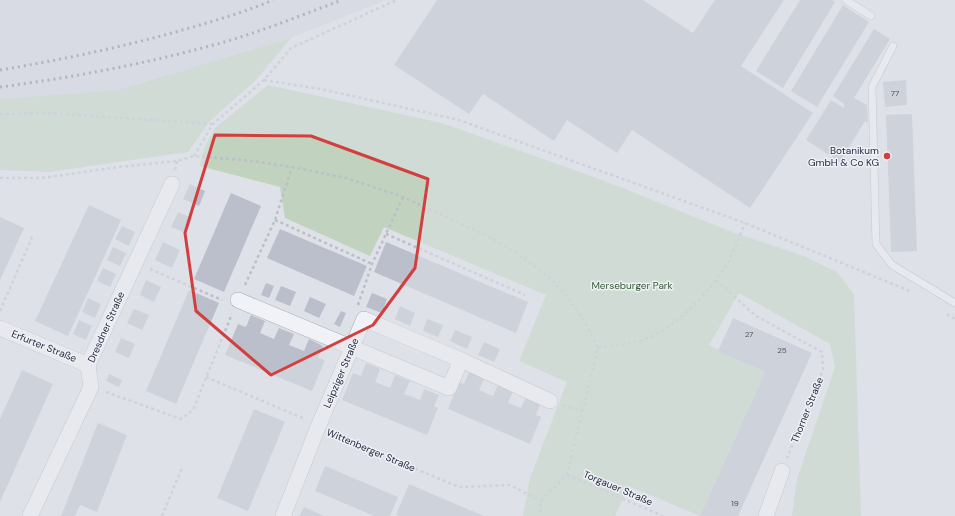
<svg xmlns="http://www.w3.org/2000/svg" width="955" height="516" font-family="'DM Sans',sans-serif">
	<style>
		.built { fill: #d0d3dd }
		.green { fill: #c1d3bf }
		.building { fill: #bbbfcb }
		.lines { fill: none; stroke-linecap: round; stroke-linejoin: round }
		.service-casing { stroke: #a7abb6; stroke-width: 8 }
		.minor-casing { stroke: #a7abb6; stroke-width: 16 }
		.path { stroke: #bcbfc7; stroke-width: 2.5; stroke-dasharray: 3 3; stroke-linecap: butt }
		.service { stroke: #f1f2f7; stroke-width: 7 }
		.minor { stroke: #f1f2f7; stroke-width: 15 }
		.rail { stroke: #777e92; stroke-width: 3; stroke-dasharray: 2 4; stroke-linecap: butt }
		.marked { fill: none; stroke: #d23f3f; stroke-width: 3; stroke-linejoin: round }
		.poi-dot { fill: #d23f3f; stroke: #eef0f6; stroke-width: 1.5 }
		.labels { text-anchor: middle; dominant-baseline: central; stroke-width: 3; stroke-linejoin: round; paint-order: stroke }
		.number-label { font-size: 8px; fill: #4c5163 }
		.poi-label { font-size: 10px; fill: #272c40; stroke: #eef0f6; text-anchor: end }
		.park-label { font-size: 10px; fill: #355c34; stroke: #eef0f6 }
		.street-label { font-size: 10px; fill: #272c40; stroke: #eef0f6 }
	</style>
	<rect width="100%" height="100%" fill="#dee1e8"/>
	<!-- built -->
	<path class="built" d="M0,0H386L291,38L118,90L0,99Z"/>
	<!-- green -->
	<g class="green">
		<path d="M291,38L257,79L210,121L188,152L49,172L0,170V99L118,90Z"/>
		<path d="M268,85L442,123L605,181L732,232L804,256L837,272L854,294L861,516H792L797,479L835,367L830,344L739,293L709,345L765,372L700,516L629,486L615,516H523L530,478L567,382L519,361L546,295L384,227L370,256L285,218L280,187L200,166L204,148L215,128Z"/>
	</g>
	<!-- building -->
	<g class="building">
		<path d="M437,0H643L693,33L715,0H784L741,66L813,113L750,208L632,130L617,153L567,120L554,141L483,94L469,114L394,65Z"/>
		<path d="M800,0H832L835,2L783,88L756,71Z"/>
		<path d="M843,5L869,22L817,107L791,91Z"/>
		<path d="M874,29L890,39L854,98L867,105L868,123L865,121L840,162L806,140L831,100L844,108V104L833,96Z"/>
		<path d="M906,80L907,105L885,107L883,82Z"/>
		<path d="M912,114L917,251L891,252L886,115Z"/>
		<path d="M190,184L205,191L199,206L183,199Z"/>
		<path d="M231,193L261,206L224,292L194,279Z"/>
		<path d="M89,205L121,220L68,336L35,321Z"/>
		<path d="M178,212L192,218L186,233L171,227Z"/>
		<path d="M0,217L24,228L0,280Z"/>
		<path d="M122,226L135,232L129,246L115,239Z"/>
		<path d="M280,229L367,266L354,296L267,258Z"/>
		<path d="M163,242L180,250L172,268L155,260Z"/>
		<path d="M386,242L528,302L516,333L374,272Z"/>
		<path d="M113,247L126,253L120,266L107,260Z"/>
		<path d="M103,268L116,274L110,287L97,281Z"/>
		<path d="M146,280L161,287L154,302L140,295Z"/>
		<path d="M266,283L274,286L269,298L261,295Z"/>
		<path d="M281,286L296,292L290,306L275,300Z"/>
		<path d="M189,290L219,303L176,404L146,391Z"/>
		<path d="M372,293L387,299L382,313L366,307Z"/>
		<path d="M310,297L326,304L319,318L304,311Z"/>
		<path d="M88,298L101,304L95,318L82,312Z"/>
		<path d="M400,306L415,313L410,326L395,319Z"/>
		<path d="M134,309L149,315L142,330L127,323Z"/>
		<path d="M341,311L346,313L340,327L334,324Z"/>
		<path d="M251,315L265,321L260,333L274,339L279,328L294,334L289,345L304,351L309,339L323,346L318,358L325,360L312,391L225,355L238,324L246,327Z"/>
		<path d="M733,318L812,353L738,516H700L765,372L718,351Z"/>
		<path d="M427,319L443,325L438,337L423,331Z"/>
		<path d="M79,320L92,326L86,340L73,334Z"/>
		<path d="M455,330L472,337L467,349L450,341Z"/>
		<path d="M121,338L135,344L129,358L115,352Z"/>
		<path d="M484,342L500,349L494,362L478,355Z"/>
		<path d="M366,363L380,369L375,382L390,388L395,375L410,381L404,394L420,400L424,389L439,395L434,406L438,408L427,435L342,400L353,373L361,376Z"/>
		<path d="M22,370L53,384L0,502V419Z"/>
		<path d="M469,372L484,379L479,390L493,396L498,385L513,391L508,403L521,408L526,397L541,403L536,415L541,417L530,444L448,409L459,382L464,384Z"/>
		<path d="M109,374L122,380L119,387L106,381Z"/>
		<path d="M254,409L285,422L248,511L217,498Z"/>
		<path d="M98,423L127,435L97,512L80,505L75,516H61Z"/>
		<path d="M325,466L398,497L390,516H374L315,491Z"/>
		<path d="M409,484L432,494L484,516H400L396,515Z"/>
		<path d="M304,507L324,516H299Z"/>
	</g>
	<g class="lines">
		<!-- service casing -->
		<g class="service-casing">
			<g id="service">
				<path d="M846,0L871,16"/>
				<path d="M893,46L872,87L876,244L892,265L955,303"/>
			</g>
		</g>
		<!-- minor casing -->
		<g class="minor-casing">
			<g id="minor">
				<path d="M238,300L449,388L461,360"/>
				<path d="M0,328L88,365"/>
				<path d="M30,516L91,387L88,365L172,184"/>
				<path d="M283,516L318,427L364,319L461,360L550,401"/>
				<path d="M766,516L782,471"/>
			</g>
		</g>
		<!-- path -->
		<g class="path">
			<path d="M264,80L321,89L459,120L745,223L912,292"/>
			<path d="M0,114L47,113L213,124"/>
			<path d="M194,156L213,124L264,80L291,48L397,0"/>
			<path d="M175,170L177,161"/>
			<path d="M0,178H42L118,167L177,161L194,156L252,161L292,167L346,178L403,197L490,237L515,252L548,276L569,299L584,320L598,348L567,475L541,501L540,516"/>
			<path d="M275,220L372,264"/>
			<path d="M386,234L525,295"/>
			<path d="M150,269L222,300"/>
			<path d="M716,280L756,316L822,352L823,370L787,458"/>
			<path d="M245,285L275,220L292,167"/>
			<path d="M358,305L372,264L403,197"/>
			<path d="M0,311L32,237"/>
			<path d="M947,314L955,319"/>
			<path d="M598,348C616,345 640,343 657,334C682,320 716,285 729,260C735,248 740,235 745,223"/>
			<path d="M206,377L305,419"/>
			<path d="M106,392L181,419L193,410L232,314"/>
			<path d="M563,405L582,411"/>
			<path d="M332,434L459,487L510,485L541,501"/>
			<path d="M567,475L663,516"/>
			<path d="M162,516L182,468"/>
		</g>
		<!-- service -->
		<use href="#service" class="service"/>
		<!-- minor -->
		<use href="#minor" class="minor"/>
		<!-- rail -->
		<g class="rail">
			<path d="M0,70C66,59 128,46 193,27C220,19 248,11 273,0"/>
			<path d="M0,87C77,77 154,62 228,41C267,29 305,14 342,0"/>
		</g>
	</g>
	<!-- marked area -->
	<path d="M0 0H955V516H0ZM215,135L311,136L428,179L415,268L373,325L271,375L196,311L185,233Z" fill="#dee1e8" fill-opacity=".55" fill-rule="evenodd"/>
	<path class="marked" d="M215,135L311,136L428,179L415,268L373,325L271,375L196,311L185,233Z"/>
	<!-- markers -->
	<circle class="poi-dot" cx="887" cy="156" r="4"/>
	<g class="labels">
		<!-- number labels -->
		<g class="number-label">
			<text x="895" y="93">77</text>
			<text x="749" y="334">27</text>
			<text x="782" y="350">25</text>
			<text x="735" y="503">19</text>
		</g>
		<!-- poi labels -->
		<g class="poi-label">
			<text x="879" y="150">Botanikum<tspan x="879" dy="12">GmbH &amp; Co KG</tspan></text>
		</g>
		<!-- park labels -->
		<g class="park-label">
			<text x="632" y="285">Merseburger Park</text>
		</g>
		<!-- street labels -->
		<g class="street-label">
			<text transform="translate(106 327) rotate(-66)">Dresdner Straße</text>
			<text transform="translate(44 346) rotate(22)">Erfurter Straße</text>
			<text transform="translate(341 373) rotate(-67)">Leipziger Straße</text>
			<text transform="translate(807 410) rotate(-68)">Thorner Straße</text>
			<text transform="translate(371 450) rotate(23)">Wittenberger Straße</text>
			<text transform="translate(618 488) rotate(23)">Torgauer Straße</text>
		</g>
	</g>
</svg>
